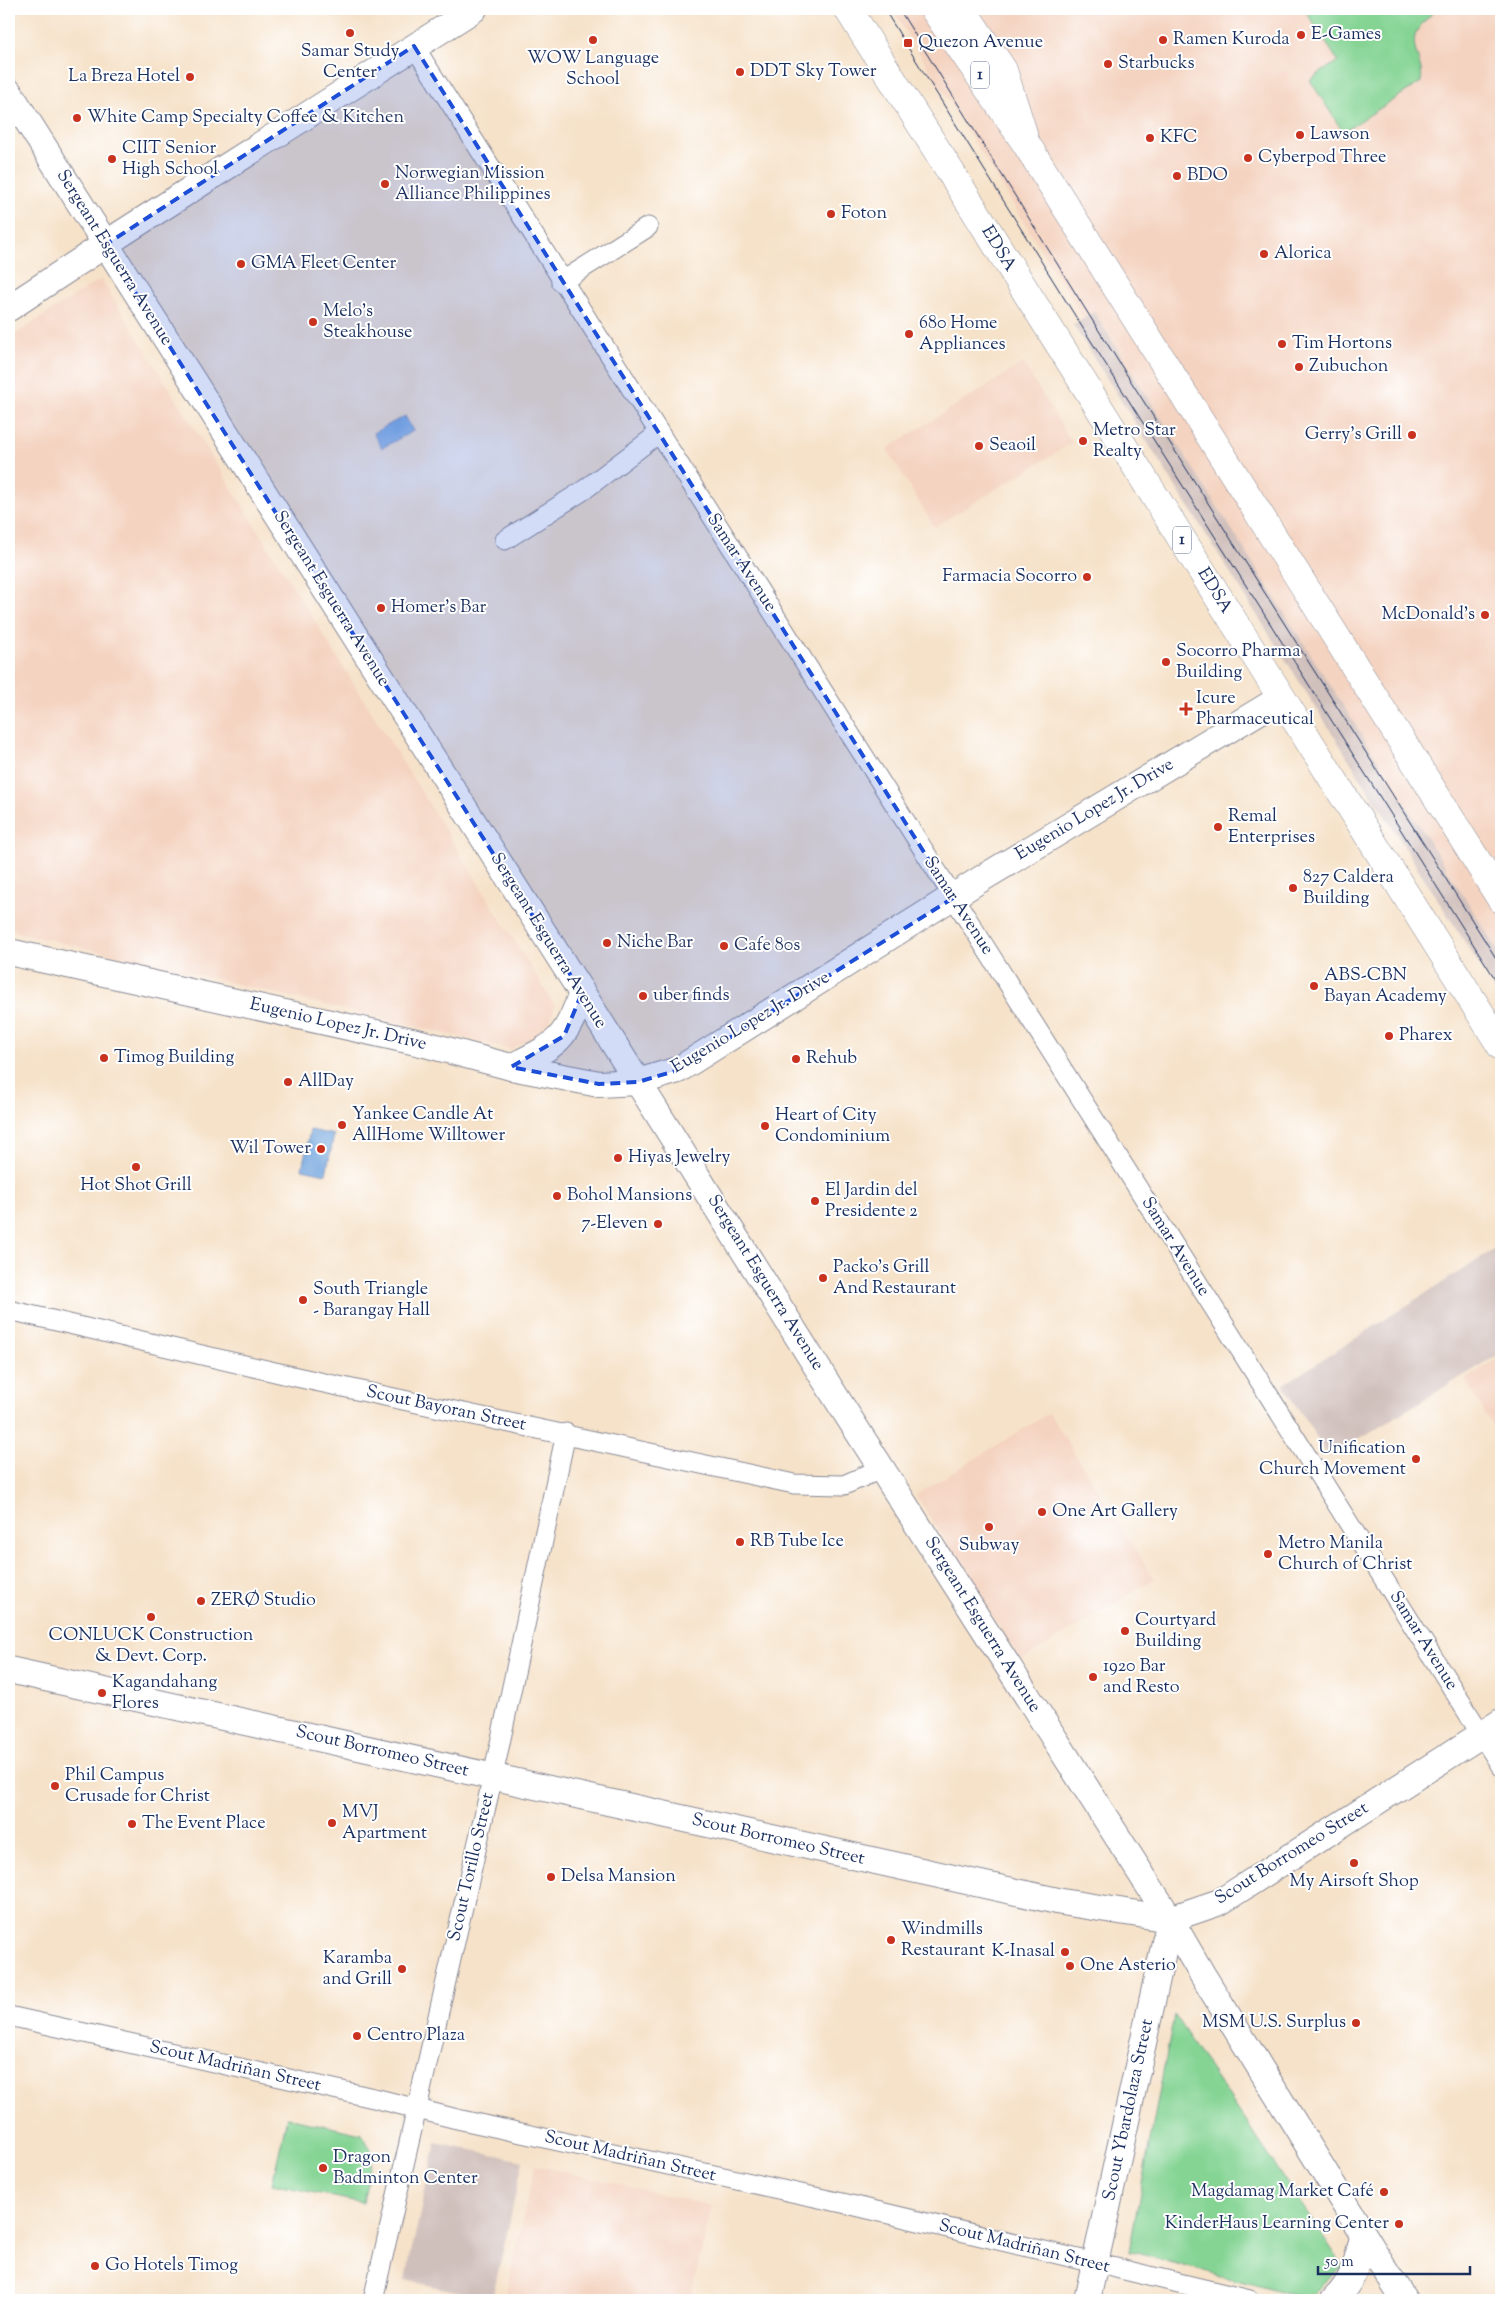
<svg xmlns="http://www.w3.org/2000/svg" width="1510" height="2309" font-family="'Sorts Mill Goudy',serif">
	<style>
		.built { fill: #f4d3c0 }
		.industrial { fill: #d0c0bc }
		.green { fill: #85d494; stroke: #508279 }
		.water { fill: #72a6de; stroke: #466a9e }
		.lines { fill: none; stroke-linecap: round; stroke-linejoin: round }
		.street-casing { stroke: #888894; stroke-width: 21 }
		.secondary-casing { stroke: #888894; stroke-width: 28 }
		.primary-casing { stroke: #888894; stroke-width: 29 }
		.highway-casing { stroke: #888894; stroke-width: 29 }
		.street { stroke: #fff; stroke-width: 19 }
		.secondary { stroke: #fff; stroke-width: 26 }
		.primary { stroke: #fff; stroke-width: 28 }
		.highway { stroke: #fff; stroke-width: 28 }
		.tram { stroke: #1b2f5e; stroke-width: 1 }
		.marked { fill: #1d4ed8; fill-opacity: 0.2; stroke: #1d4ed8; stroke-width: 4; stroke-dasharray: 10 6; stroke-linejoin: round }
		.poi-dot { fill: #c8321e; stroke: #fff; stroke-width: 2 }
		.labels { text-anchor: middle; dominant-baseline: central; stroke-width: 4; stroke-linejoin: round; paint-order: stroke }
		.shield { fill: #fff; stroke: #5f6d8e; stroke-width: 1 }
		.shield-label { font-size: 16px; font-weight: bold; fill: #1b2f5e }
		.poi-label { font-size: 18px; fill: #1b2f5e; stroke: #fff; text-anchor: start }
		.street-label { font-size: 18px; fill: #1b2f5e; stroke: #fff }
	</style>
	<rect width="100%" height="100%" fill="#fff"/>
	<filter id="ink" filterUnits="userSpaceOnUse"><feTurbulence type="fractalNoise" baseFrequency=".02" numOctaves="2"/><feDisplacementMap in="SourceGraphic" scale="10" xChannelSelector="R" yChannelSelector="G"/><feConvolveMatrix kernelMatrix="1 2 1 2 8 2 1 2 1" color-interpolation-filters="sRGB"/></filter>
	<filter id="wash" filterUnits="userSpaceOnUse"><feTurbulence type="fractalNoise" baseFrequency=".0096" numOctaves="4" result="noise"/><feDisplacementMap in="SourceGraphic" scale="20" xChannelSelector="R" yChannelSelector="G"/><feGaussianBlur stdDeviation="1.12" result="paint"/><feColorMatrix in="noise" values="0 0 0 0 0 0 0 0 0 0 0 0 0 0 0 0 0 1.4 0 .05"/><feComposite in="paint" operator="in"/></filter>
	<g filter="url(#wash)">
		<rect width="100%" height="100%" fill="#f6e2c9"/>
		<!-- built -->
		<g class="built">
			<path d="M892,9H1501V978L1084,319Z"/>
			<path d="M101,279L555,1006L550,1021L533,1039L510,1049L9,930V338Z"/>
			<path d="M1023,363L1072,443L934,527L887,449Z"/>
			<path d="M1501,1356V1441L1465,1379Z"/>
			<path d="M1049,1413L1154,1579L1021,1661L916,1495Z"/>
			<path d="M535,2165L712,2206L690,2300H504Z"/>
		</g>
		<!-- industrial -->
		<g class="industrial">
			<path d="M1094,312L1501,955V999L1073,325Z"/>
			<path d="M1501,1245V1353L1329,1457L1283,1385Z"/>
			<path d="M436,2142L523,2161L492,2299L405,2280Z"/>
		</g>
		<!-- green -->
		<g class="green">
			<path d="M1304,9H1436C1430,16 1421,23 1417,31C1408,48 1425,64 1421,82L1343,132L1310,80L1338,61Z"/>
			<path d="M1174,2015L1343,2266L1307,2299L1129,2251Z"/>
			<path d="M287,2117L361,2134L373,2152L363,2203L272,2184Z"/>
		</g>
		<!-- water -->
		<g class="water">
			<path d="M405,416L413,431L382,448L373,433Z"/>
			<path d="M310,1130L334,1135L326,1174L302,1169Z"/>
		</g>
	</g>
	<g filter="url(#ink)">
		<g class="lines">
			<!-- street casing -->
			<g class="street-casing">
				<g id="street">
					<path d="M414,46L1229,1332L1501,1766"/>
					<path d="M561,282L648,227"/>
					<path d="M505,540L584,490L658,434"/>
					<path d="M9,1310L301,1378L794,1484L844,1485L883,1468"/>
					<path d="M9,2016L378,2099L457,2119L847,2204L1250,2300"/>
					<path d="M373,2300L493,1776L566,1433"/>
				</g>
			</g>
			<!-- secondary casing -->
			<g class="secondary-casing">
				<g id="secondary">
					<path d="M9,92L582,993L837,1399L1170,1919L1202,1974L1404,2300"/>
					<path d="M9,308L124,232L474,9"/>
					<path d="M9,952L421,1043L511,1067L599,1084L638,1082L678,1070L981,879L1281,698"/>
					<path d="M511,1067C557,1044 565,1042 582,993"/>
					<path d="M9,1670L1062,1902L1170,1919L1220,1902L1501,1722"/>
					<path d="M1087,2300L1170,1919"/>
					<path d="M1334,2300C1354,2281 1357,2262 1363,2236"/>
				</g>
			</g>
			<!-- primary casing -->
			<g class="primary-casing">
				<path id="primary" d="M962,9L1003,70L1023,133"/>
			</g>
			<!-- highway casing -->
			<g class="highway-casing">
				<g id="highway">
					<path d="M848,9L1501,1046"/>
					<path d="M934,9L1025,142L1501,899"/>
				</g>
			</g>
			<!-- street -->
			<use href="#street" class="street"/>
			<!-- secondary -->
			<use href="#secondary" class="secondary"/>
			<!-- primary -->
			<use href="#primary" class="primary"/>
			<!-- highway -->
			<use href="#highway" class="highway"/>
			<!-- tram -->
			<g class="tram">
				<path d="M884,9L1079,322L1501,988"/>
				<path d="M899,9L1089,315L1501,966"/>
			</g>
		</g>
	</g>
	<!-- marked area -->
	<path class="marked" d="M414,46L953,898L678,1070L638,1082L599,1084L511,1067L564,1036L582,993L105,245Z"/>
	<!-- markers -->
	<g class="poi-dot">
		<circle cx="350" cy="33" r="5"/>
		<circle cx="1301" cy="35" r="5"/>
		<circle cx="593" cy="40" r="5"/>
		<circle cx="1163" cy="40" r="5"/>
		<rect x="903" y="38" width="10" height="10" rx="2.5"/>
		<circle cx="1108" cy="64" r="5"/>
		<circle cx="740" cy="72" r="5"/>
		<circle cx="190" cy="77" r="5"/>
		<circle cx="77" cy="118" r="5"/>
		<circle cx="1300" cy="135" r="5"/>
		<circle cx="1150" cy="138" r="5"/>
		<circle cx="1248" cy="158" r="5"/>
		<circle cx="112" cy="159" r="5"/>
		<circle cx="1177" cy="176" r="5"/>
		<circle cx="385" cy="184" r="5"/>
		<circle cx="831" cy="214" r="5"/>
		<circle cx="1264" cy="254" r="5"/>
		<circle cx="241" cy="264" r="5"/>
		<circle cx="313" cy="322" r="5"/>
		<circle cx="909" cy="334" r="5"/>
		<circle cx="1282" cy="344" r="5"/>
		<circle cx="1299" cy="367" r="5"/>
		<circle cx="1412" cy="435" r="5"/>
		<circle cx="1083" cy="441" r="5"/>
		<circle cx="979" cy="446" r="5"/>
		<circle cx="1087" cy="577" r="5"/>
		<circle cx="381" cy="608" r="5"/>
		<circle cx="1485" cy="615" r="5"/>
		<circle cx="1166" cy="662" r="5"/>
		<path d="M1183.5 701.5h5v5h5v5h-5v5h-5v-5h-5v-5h5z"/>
		<circle cx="1218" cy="827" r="5"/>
		<circle cx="1293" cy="888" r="5"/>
		<circle cx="607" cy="943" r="5"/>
		<circle cx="724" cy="946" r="5"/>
		<circle cx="1314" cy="986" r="5"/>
		<circle cx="643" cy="996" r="5"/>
		<circle cx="1389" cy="1036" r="5"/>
		<circle cx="104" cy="1058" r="5"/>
		<circle cx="796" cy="1059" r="5"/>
		<circle cx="288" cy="1082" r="5"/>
		<circle cx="342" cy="1125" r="5"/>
		<circle cx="765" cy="1126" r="5"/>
		<circle cx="321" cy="1149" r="5"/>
		<circle cx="618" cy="1158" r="5"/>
		<circle cx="136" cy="1167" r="5"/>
		<circle cx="557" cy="1196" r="5"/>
		<circle cx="815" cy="1201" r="5"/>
		<circle cx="658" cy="1224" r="5"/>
		<circle cx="823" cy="1278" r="5"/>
		<circle cx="303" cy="1300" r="5"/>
		<circle cx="1416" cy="1459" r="5"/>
		<circle cx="1042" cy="1512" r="5"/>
		<circle cx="989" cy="1527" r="5"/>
		<circle cx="740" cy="1542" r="5"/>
		<circle cx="1268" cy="1554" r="5"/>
		<circle cx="201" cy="1601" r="5"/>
		<circle cx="151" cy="1617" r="5"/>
		<circle cx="1125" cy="1631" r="5"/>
		<circle cx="1093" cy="1677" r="5"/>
		<circle cx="102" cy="1693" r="5"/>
		<circle cx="55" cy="1786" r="5"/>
		<circle cx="332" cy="1823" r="5"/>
		<circle cx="132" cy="1824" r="5"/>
		<circle cx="1354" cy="1863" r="5"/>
		<circle cx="551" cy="1877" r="5"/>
		<circle cx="891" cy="1940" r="5"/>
		<circle cx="1065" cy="1952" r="5"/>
		<circle cx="1070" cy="1966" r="5"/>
		<circle cx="402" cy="1969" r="5"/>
		<circle cx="1356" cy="2023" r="5"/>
		<circle cx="357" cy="2036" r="5"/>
		<circle cx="323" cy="2168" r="5"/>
		<circle cx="1384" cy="2192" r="5"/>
		<circle cx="1399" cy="2224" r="5"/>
		<circle cx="95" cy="2266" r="5"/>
	</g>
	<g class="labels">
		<!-- shield labels -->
		<g class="shield">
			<rect x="971" y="61.5" width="18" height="27" rx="4"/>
			<rect x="1173" y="526.5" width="18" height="27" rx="4"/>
		</g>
		<g class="shield-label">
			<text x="980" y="75">1</text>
			<text x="1182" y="540">1</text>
		</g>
		<!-- poi labels -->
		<g class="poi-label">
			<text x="1311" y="35">E-Games</text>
			<text x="1173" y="40">Ramen Kuroda</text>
			<text x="918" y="43">Quezon Avenue</text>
			<text x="350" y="52" text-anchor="middle">Samar Study<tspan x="350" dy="21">Center</tspan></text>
			<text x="593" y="59" text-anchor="middle">WOW Language<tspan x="593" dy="21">School</tspan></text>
			<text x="1118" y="64">Starbucks</text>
			<text x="750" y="72">DDT Sky Tower</text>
			<text x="180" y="77" text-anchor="end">La Breza Hotel</text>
			<text x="87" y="118">White Camp Specialty Coffee &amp; Kitchen</text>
			<text x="1310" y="135">Lawson</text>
			<text x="1160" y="138">KFC</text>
			<text x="122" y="149">CIIT Senior<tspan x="122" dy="21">High School</tspan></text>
			<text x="1258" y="158">Cyberpod Three</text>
			<text x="395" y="174">Norwegian Mission<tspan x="395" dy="21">Alliance Philippines</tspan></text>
			<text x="1187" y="176">BDO</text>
			<text x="841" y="214">Foton</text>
			<text x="1274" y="254">Alorica</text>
			<text x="251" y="264">GMA Fleet Center</text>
			<text x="323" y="312">Melo's<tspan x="323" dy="21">Steakhouse</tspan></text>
			<text x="919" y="324">680 Home<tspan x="919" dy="21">Appliances</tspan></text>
			<text x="1292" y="344">Tim Hortons</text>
			<text x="1309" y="367">Zubuchon</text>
			<text x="1093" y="431">Metro Star<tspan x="1093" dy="21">Realty</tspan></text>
			<text x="1402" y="435" text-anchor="end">Gerry's Grill</text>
			<text x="989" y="446">Seaoil</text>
			<text x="1077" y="577" text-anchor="end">Farmacia Socorro</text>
			<text x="391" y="608">Homer's Bar</text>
			<text x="1475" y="615" text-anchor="end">McDonald's</text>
			<text x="1176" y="652">Socorro Pharma<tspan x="1176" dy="21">Building</tspan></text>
			<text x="1196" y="699">Icure<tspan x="1196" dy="21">Pharmaceutical</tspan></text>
			<text x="1228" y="817">Remal<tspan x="1228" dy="21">Enterprises</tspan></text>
			<text x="1303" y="878">827 Caldera<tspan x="1303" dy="21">Building</tspan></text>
			<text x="617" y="943">Niche Bar</text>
			<text x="734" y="946">Cafe 80s</text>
			<text x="1324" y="976">ABS-CBN<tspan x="1324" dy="21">Bayan Academy</tspan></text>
			<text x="653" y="996">uber finds</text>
			<text x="1399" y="1036">Pharex</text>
			<text x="114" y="1058">Timog Building</text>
			<text x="806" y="1059">Rehub</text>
			<text x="298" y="1082">AllDay</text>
			<text x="352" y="1115">Yankee Candle At<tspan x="352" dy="21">AllHome Willtower</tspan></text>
			<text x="775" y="1116">Heart of City<tspan x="775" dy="21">Condominium</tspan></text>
			<text x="311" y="1149" text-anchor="end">Wil Tower</text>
			<text x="628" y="1158">Hiyas Jewelry</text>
			<text x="136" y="1186" text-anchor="middle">Hot Shot Grill</text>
			<text x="825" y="1191">El Jardin del<tspan x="825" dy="21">Presidente 2</tspan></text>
			<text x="567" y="1196">Bohol Mansions</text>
			<text x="648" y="1224" text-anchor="end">7-Eleven</text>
			<text x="833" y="1268">Packo's Grill<tspan x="833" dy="21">And Restaurant</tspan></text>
			<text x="313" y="1290">South Triangle<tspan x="313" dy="21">- Barangay Hall</tspan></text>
			<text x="1406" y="1449" text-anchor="end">Unification<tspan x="1406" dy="21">Church Movement</tspan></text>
			<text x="1052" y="1512">One Art Gallery</text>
			<text x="750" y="1542">RB Tube Ice</text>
			<text x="1278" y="1544">Metro Manila<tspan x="1278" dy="21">Church of Christ</tspan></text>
			<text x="989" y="1546" text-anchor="middle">Subway</text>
			<text x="211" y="1601">ZERØ Studio</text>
			<text x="1135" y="1621">Courtyard<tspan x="1135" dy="21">Building</tspan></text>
			<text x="151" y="1636" text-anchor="middle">CONLUCK Construction<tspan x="151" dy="21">&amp; Devt. Corp.</tspan></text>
			<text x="1103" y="1667">1920 Bar<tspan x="1103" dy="21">and Resto</tspan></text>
			<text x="112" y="1683">Kagandahang<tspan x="112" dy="21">Flores</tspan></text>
			<text x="65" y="1776">Phil Campus<tspan x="65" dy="21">Crusade for Christ</tspan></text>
			<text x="342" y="1813">MVJ<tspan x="342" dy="21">Apartment</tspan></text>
			<text x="142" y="1824">The Event Place</text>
			<text x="561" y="1877">Delsa Mansion</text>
			<text x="1354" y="1882" text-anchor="middle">My Airsoft Shop</text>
			<text x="901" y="1930">Windmills<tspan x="901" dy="21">Restaurant</tspan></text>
			<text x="1055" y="1952" text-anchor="end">K-Inasal</text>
			<text x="392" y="1959" text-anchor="end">Karamba<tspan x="392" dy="21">and Grill</tspan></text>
			<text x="1080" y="1966">One Asterio</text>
			<text x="1346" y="2023" text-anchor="end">MSM U.S. Surplus</text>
			<text x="367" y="2036">Centro Plaza</text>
			<text x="333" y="2158">Dragon<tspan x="333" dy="21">Badminton Center</tspan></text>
			<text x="1374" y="2192" text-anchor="end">Magdamag Market Café</text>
			<text x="1389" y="2224" text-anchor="end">KinderHaus Learning Center</text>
			<text x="105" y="2266">Go Hotels Timog</text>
		</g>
		<!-- street labels -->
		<g class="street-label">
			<text transform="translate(998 249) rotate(58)">EDSA</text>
			<text transform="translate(114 258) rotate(58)">Sergeant Esguerra Avenue</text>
			<text transform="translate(741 563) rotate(57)">Samar Avenue</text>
			<text transform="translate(1214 591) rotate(58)">EDSA</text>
			<text transform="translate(331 599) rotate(58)">Sergeant Esguerra Avenue</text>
			<text transform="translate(1095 810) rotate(-31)">Eugenio Lopez Jr. Drive</text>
			<text transform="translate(958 906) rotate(57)">Samar Avenue</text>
			<text transform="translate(548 941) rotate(58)">Sergeant Esguerra Avenue</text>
			<text transform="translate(751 1023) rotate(-31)">Eugenio Lopez Jr. Drive</text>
			<text transform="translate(338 1025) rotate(13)">Eugenio Lopez Jr. Drive</text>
			<text transform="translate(1175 1247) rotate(58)">Samar Avenue</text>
			<text transform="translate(765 1283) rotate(58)">Sergeant Esguerra Avenue</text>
			<text transform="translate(446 1409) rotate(12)">Scout Bayoran Street</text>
			<text transform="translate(982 1625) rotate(58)">Sergeant Esguerra Avenue</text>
			<text transform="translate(1423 1641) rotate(58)">Samar Avenue</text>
			<text transform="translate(382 1752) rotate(13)">Scout Borromeo Street</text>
			<text transform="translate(778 1840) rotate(13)">Scout Borromeo Street</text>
			<text transform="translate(1292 1854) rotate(-32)">Scout Borromeo Street</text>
			<text transform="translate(472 1867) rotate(-77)">Scout Torillo Street</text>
			<text transform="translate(235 2067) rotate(13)">Scout Madriñan Street</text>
			<text transform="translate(1129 2110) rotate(-78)">Scout Ybardolaza Street</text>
			<text transform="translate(630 2157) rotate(13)">Scout Madriñan Street</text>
			<text transform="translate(1024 2247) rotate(14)">Scout Madriñan Street</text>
		</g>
	</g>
	<!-- margin -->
	<rect width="1510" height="2309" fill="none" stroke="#fff" stroke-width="30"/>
	<!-- scale -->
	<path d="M1318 2266v8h152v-8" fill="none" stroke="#1b2f5e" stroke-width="2.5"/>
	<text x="1325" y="2266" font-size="15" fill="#1b2f5e" stroke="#ffffff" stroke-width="4" paint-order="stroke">50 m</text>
</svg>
